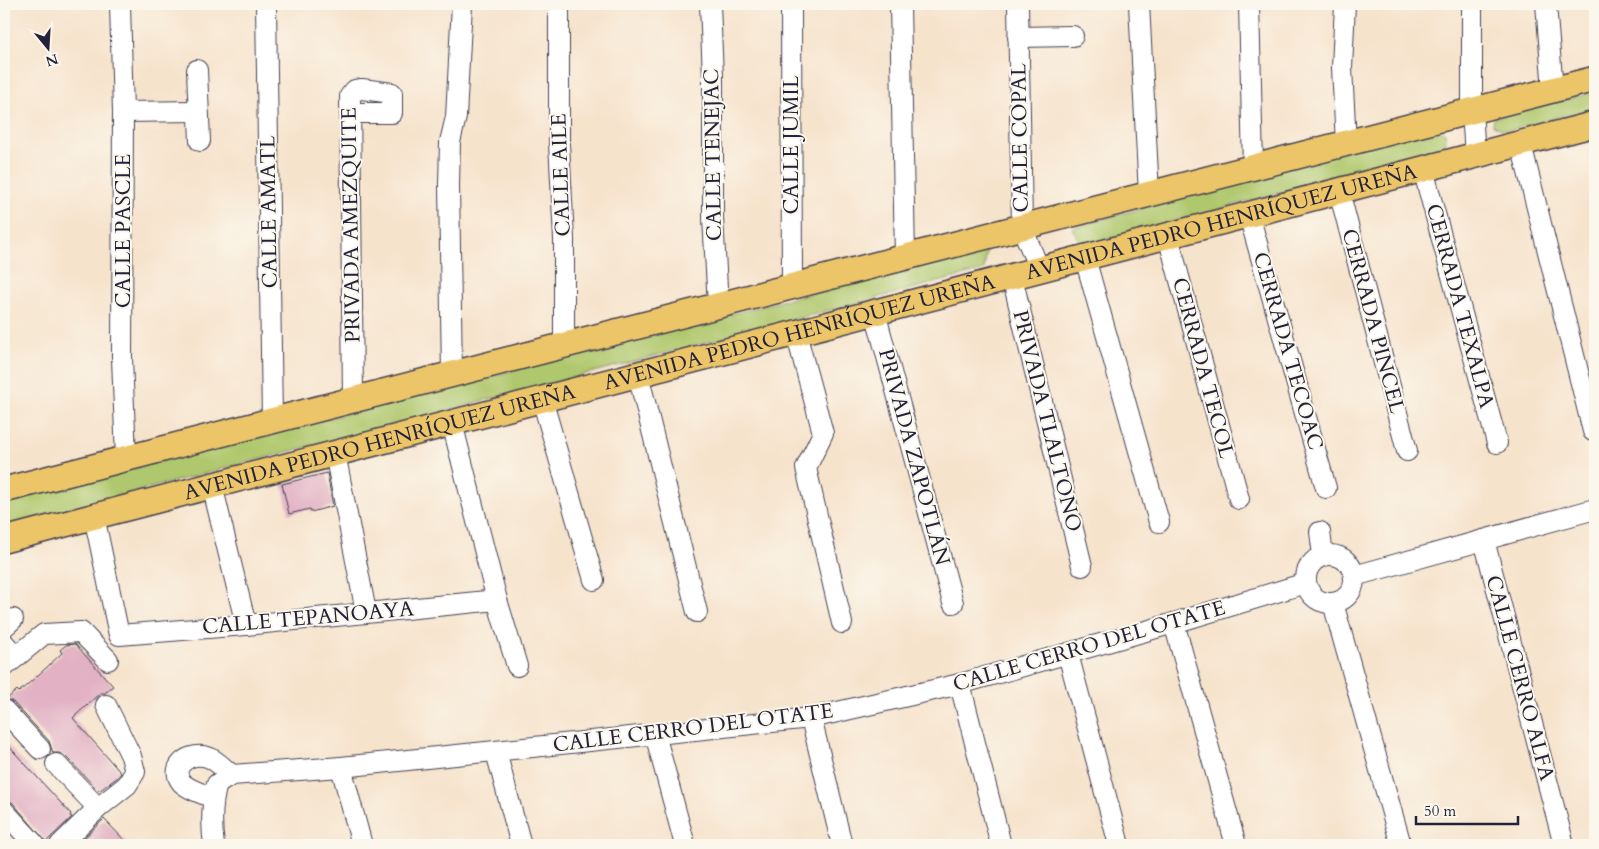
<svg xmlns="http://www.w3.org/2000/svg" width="1599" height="849" font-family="Cardo,serif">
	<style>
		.green { fill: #b0c86d; stroke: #697554 }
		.building { fill: #e2b1c4 }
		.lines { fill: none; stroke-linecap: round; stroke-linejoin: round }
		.minor-casing { stroke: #423f51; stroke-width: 22 }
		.major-casing { stroke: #423f51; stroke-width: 28 }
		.minor { stroke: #fff; stroke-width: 20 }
		.major { stroke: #edc569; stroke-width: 25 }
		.labels { text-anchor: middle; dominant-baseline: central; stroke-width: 4; stroke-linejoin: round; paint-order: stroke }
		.street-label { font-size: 21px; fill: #22223b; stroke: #fbf7ec }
	</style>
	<rect width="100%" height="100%" fill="#fbf7ec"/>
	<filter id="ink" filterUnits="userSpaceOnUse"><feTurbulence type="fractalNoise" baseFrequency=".02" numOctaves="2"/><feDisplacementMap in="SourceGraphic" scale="10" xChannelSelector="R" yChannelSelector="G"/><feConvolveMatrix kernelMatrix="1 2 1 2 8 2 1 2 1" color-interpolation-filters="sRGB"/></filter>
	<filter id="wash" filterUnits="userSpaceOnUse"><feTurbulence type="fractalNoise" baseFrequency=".0096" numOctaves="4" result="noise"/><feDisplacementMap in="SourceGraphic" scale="20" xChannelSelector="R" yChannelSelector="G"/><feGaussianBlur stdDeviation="1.12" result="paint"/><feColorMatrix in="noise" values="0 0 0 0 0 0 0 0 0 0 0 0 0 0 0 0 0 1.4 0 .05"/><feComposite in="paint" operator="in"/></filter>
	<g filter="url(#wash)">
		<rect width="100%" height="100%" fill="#f6e3cc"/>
		<!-- green -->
		<g class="green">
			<path d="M1595,92V108L1506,131L1493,125L1494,118Z"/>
			<path d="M1433,125L1445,133L1446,141L1443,149L1082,246L1072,228Z"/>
			<path d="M987,248L984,270L4,526V502Z"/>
		</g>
		<g id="blocks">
			<!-- building -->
			<g class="building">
				<path d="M327,473L333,506L311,512L310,509L289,514L282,484Z"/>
				<path d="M75,644L113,686L105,693H100L73,718L121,773L118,777L99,791L65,756L59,753H53L49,741L13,702L7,699L17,690L19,692L46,668L62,653L60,650L66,645Z"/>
				<path d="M4,741L71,814L70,816L72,817L46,842L13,803L4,797Z"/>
				<path d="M104,819L129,845H77Z"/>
			</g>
		</g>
	</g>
	<g filter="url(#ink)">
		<use href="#blocks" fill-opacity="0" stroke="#423f51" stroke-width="1"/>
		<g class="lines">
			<!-- minor casing -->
			<g class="minor-casing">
				<g id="minor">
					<path d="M120,4L123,112L122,358L126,458"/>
					<path d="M266,4L272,421"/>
					<path d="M559,4V143L564,239V345"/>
					<path d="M710,4L713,77V218L718,305"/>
					<path d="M791,4L792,287"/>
					<path d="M900,4L905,257"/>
					<path d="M1018,4L1022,227L1039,269"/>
					<path d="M1139,4L1149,194"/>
					<path d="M1249,4L1253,167"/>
					<path d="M1345,4L1342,68L1346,143"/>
					<path d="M1472,4V111L1475,156"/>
					<path d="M1546,4L1553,90"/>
					<path d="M1018,37L1073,36"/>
					<path d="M197,70L200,141"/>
					<path d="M123,112L198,111"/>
					<path d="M350,113H392V93L362,89L355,90L350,96L353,400"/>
					<path d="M1521,144L1593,431"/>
					<path d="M1423,169L1497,443"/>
					<path d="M1339,191L1407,451"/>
					<path d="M1249,215L1326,488"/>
					<path d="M1168,236L1239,499"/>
					<path d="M1085,258L1159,522"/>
					<path d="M1012,277L1082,566"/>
					<path d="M875,312L953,603"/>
					<path d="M796,333L823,433L806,468L842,623"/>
					<path d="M452,374L449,185L450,142L456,117L462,4"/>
					<path d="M638,374L697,612"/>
					<path d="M542,399L594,580"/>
					<path d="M452,423L497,600L517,666"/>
					<path d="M335,453L366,612"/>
					<path d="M212,485L246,625"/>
					<path d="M94,516L119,635L246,625L497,600"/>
					<path d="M1320,532L1323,556"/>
					<path d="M1484,540L1564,845"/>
					<circle cx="1330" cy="579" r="24"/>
					<path d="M1354,576L1595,509"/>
					<path d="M1333,603L1401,845"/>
					<path d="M1174,623L1236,845"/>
					<path d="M4,627L13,619"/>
					<path d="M4,643L16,657"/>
					<path d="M1068,654L1119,845"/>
					<path d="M4,667L44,634L81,632L108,660"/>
					<path d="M960,684L1001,845"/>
					<path d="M4,710L40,749"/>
					<path d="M811,718L842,845"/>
					<path d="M655,734L685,845"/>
					<path d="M496,752L521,845"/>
					<path d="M56,764L98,808"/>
					<path d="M341,767L362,845"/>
					<path d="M213,798C204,794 189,790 182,783C169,768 187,754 203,756C214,757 223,768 232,775"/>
					<path d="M4,811L35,845"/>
					<path d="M60,845L98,808L127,785L135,772L131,756L106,705"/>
					<path d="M214,845C211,824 211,805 217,784L232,775L341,767L811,718L960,684L1174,623L1306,583"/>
				</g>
			</g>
			<!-- major casing -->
			<g class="major-casing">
				<g id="major">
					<path d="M4,490L1595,79"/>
					<path id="s1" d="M4,540L1595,124"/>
				</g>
			</g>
			<!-- minor -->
			<use href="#minor" class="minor"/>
			<!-- major -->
			<use href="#major" class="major"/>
		</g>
	</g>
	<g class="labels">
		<!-- street labels -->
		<g class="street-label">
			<text transform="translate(1020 138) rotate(-91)">CALLE COPAL</text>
			<text transform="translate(791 145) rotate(-90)">CALLE JUMIL</text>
			<text transform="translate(713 155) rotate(-91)">CALLE TENEJAC</text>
			<text transform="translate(561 175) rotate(-92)">CALLE AILE</text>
			<text transform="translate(269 212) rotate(-91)">CALLE AMATL</text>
			<text stroke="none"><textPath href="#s1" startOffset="1258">AVENIDA PEDRO HENRÍQUEZ UREÑA</textPath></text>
			<text transform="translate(351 225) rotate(-91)">PRIVADA AMEZQUITE</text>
			<text transform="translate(123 231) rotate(-90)">CALLE PASCLE</text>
			<text transform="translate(1460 306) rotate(75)">CERRADA TEXALPA</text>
			<text transform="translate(1373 321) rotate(75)">CERRADA PINCEL</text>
			<text stroke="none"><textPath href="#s1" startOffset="822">AVENIDA PEDRO HENRÍQUEZ UREÑA</textPath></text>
			<text transform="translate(1288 351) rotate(74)">CERRADA TECOAC</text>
			<text transform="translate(1203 368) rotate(75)">CERRADA TECOL</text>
			<text transform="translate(1047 421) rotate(76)">PRIVADA TLALTONO</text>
			<text stroke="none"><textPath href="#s1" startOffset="388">AVENIDA PEDRO HENRÍQUEZ UREÑA</textPath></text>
			<text transform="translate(914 457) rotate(75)">PRIVADA ZAPOTLÁN</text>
			<text transform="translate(308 618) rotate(-5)">CALLE TEPANOAYA</text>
			<text transform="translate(1089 646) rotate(-16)">CALLE CERRO DEL OTATE</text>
			<text transform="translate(1520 678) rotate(75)">CALLE CERRO ALFA</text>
			<text transform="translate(693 728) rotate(-7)">CALLE CERRO DEL OTATE</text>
		</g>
	</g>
	<!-- margin -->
	<rect width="1599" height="849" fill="none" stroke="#fbf7ec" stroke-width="20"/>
	<!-- north arrow -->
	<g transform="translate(48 48) rotate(162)" stroke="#fbf7ec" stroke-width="4" paint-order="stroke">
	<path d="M0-4L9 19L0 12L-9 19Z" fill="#22223b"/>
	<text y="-8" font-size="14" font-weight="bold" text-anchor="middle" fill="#22223b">N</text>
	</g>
	<!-- scale -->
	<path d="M1416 816v8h102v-8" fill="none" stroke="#22223b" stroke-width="2.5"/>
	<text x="1424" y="816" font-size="15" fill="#22223b" stroke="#fbf7ec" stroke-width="4" paint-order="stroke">50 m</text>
</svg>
